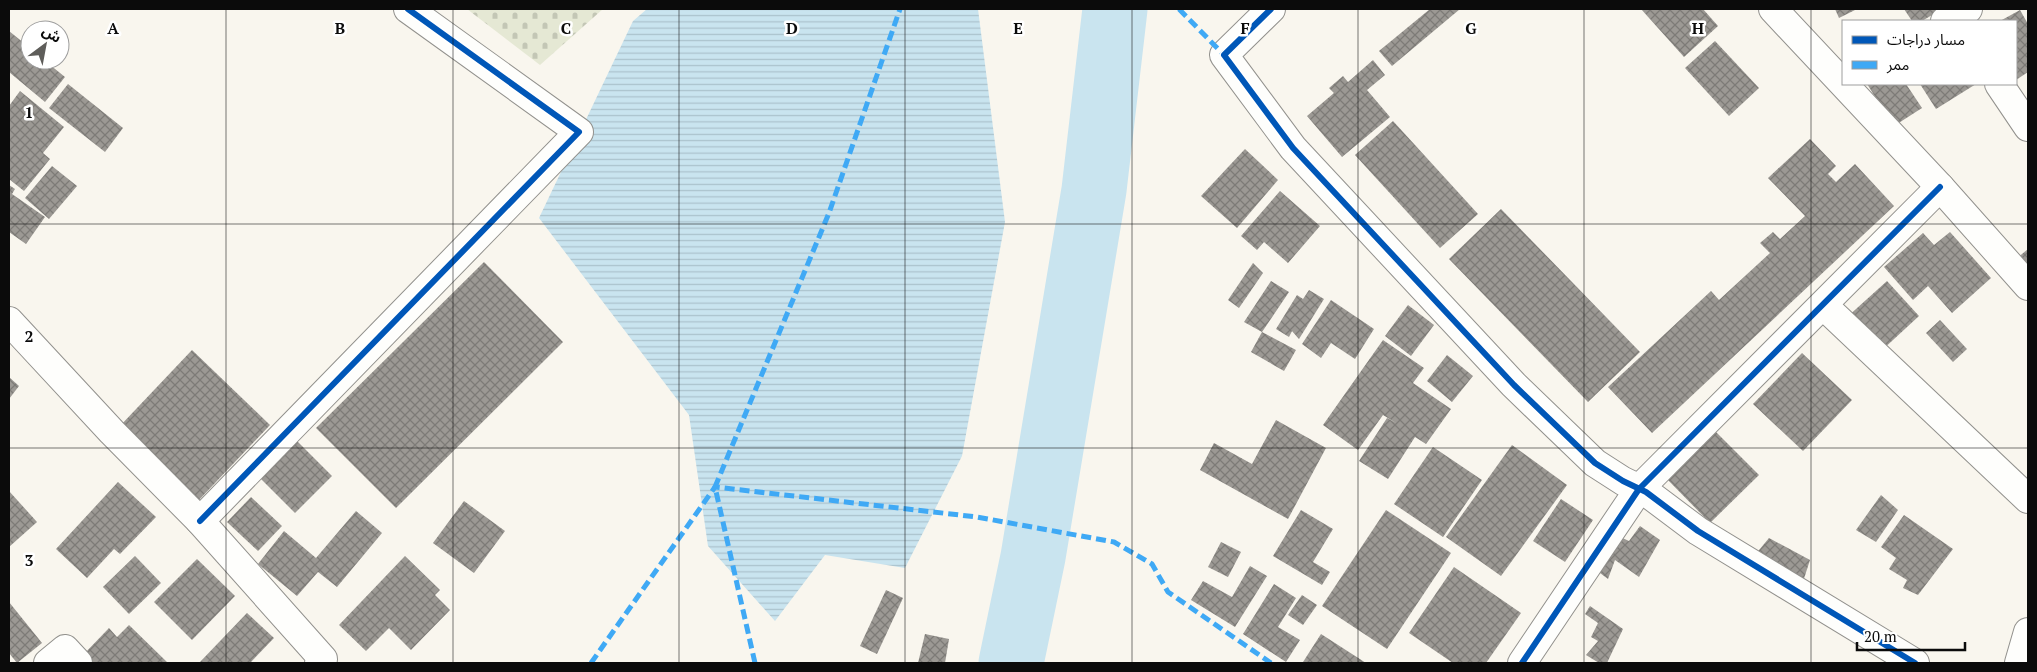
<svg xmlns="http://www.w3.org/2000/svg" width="2037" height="672" font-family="'PT Serif','Noto Sans Arabic',serif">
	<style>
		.cemetery { fill: url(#cemetery-stones) }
		.water { fill: url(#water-rules) }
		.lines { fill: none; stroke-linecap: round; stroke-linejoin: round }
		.river { stroke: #c9e4ef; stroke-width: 65 }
		.building { fill: url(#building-cross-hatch) }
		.street-casing { stroke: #92918d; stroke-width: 30 }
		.street { stroke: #fefefc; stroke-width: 28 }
		.quiet { stroke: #3fa9f5; stroke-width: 5; stroke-dasharray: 10 5; stroke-linecap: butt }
		.cycleway-casing { stroke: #fff; stroke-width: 9 }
		.cycleway { stroke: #0057b8; stroke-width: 6 }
		.grid { fill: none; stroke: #0b0b0b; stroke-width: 1; stroke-opacity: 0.55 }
		.grid-label { font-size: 16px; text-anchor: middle; font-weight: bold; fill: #0b0b0b; stroke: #fff; stroke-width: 5; stroke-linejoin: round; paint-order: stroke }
	</style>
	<defs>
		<pattern id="cemetery-stones" width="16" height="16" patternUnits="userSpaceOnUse" patternTransform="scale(1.25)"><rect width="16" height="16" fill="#e5e8d4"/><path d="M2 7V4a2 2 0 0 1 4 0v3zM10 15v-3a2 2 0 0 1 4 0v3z" fill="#c3c6b5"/></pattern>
		<pattern id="water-rules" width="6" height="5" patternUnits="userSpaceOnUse" patternTransform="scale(1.25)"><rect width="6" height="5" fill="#c9e4ef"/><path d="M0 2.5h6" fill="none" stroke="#abc2cc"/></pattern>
		<pattern id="building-cross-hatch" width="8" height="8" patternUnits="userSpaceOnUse" patternTransform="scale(1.25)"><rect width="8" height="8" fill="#9c9994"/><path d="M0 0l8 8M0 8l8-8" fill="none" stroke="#7d7b77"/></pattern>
	</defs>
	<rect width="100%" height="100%" fill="#f9f6ee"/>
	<!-- cemetery -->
	<path class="cemetery" d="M467,9H603L540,65Z"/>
	<!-- water -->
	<path class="water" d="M647,9H978L1005,222L962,456L905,568L825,555L775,621L708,546L689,415L539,218L633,21Z"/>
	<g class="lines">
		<!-- river -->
		<path class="river" d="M1011,663L1033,557L1094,190L1115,9"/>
	</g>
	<!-- building -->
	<g class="building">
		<path d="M1430,9H1460L1392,66L1379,51Z"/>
		<path d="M1641,9H1703L1718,26L1684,57Z"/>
		<path d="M1835,9H1857L1839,18Z"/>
		<path d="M1904,9H1942L1922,21H1912Z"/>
		<path d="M2020,10L2028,24V72L2016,80V21H2000Z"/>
		<path d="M9,31L30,48V60H44L65,77L45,102L9,72Z"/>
		<path d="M1715,41L1759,88L1729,116L1685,68Z"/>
		<path d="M1373,60L1385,75L1367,90L1390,117L1342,157L1307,116L1334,93L1329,88L1343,76L1348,82Z"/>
		<path d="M68,84L123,128L105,152L49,108Z"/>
		<path d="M1867,84H1906L1922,108L1894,126Z"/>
		<path d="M1920,84H1976L1936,109Z"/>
		<path d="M20,91L64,127L43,153L50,159L24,191L9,179V106Z"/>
		<path d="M1393,121L1478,214L1440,248L1355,155Z"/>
		<path d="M1810,139L1836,166L1828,174L1836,182L1855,164L1894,206L1652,433L1608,387L1711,291L1719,300L1770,253L1760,243L1773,232L1780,239L1805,216L1768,178Z"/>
		<path d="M1245,149L1278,180L1237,228L1201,196Z"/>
		<path d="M52,166L77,186L49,219L25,198Z"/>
		<path d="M9,185L15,189L12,194L45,217L26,244L9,232Z"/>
		<path d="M1280,191L1320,226L1288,263L1264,242L1257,250L1241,236Z"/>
		<path d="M1501,209L1640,352L1588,402L1449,259Z"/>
		<path d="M1950,232L1991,278L1952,313L1928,286L1913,300L1884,267L1923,233L1934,245Z"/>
		<path d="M2028,249V275L2016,259Z"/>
		<path d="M484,262L563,342L396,508L316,428Z"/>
		<path d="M1253,263L1263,273L1239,308L1228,300Z"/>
		<path d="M1271,281L1289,292L1262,332L1296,350L1284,371L1251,352L1262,332L1244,322Z"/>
		<path d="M1887,281L1919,316L1880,352L1846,318Z"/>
		<path d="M1309,290L1324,299L1299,339L1292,331L1289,337L1276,329L1297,295L1303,299Z"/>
		<path d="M1331,300L1374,329L1355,359L1331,343L1321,358L1302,344Z"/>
		<path d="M1408,305L1434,325L1411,356L1385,336Z"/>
		<path d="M1940,320L1967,349L1953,362L1926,333Z"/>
		<path d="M1383,340L1424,368L1413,383L1451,409L1426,444L1415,437L1388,479L1359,461L1387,418L1396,423L1383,415L1358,450L1323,425Z"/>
		<path d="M192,350L270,425L198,501L119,427Z"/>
		<path d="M1802,353L1852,400L1803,451L1753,404Z"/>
		<path d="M1447,355L1473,376L1452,402L1427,381Z"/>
		<path d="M9,377L19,386L9,399Z"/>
		<path d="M1276,420L1326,448L1288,519L1200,470L1214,443L1252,464Z"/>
		<path d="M1714,430L1759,475L1710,523L1666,478Z"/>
		<path d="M297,441L332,476L295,513L260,478Z"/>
		<path d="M1512,445L1567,485L1501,576L1446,537Z"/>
		<path d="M1433,447L1482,480L1443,537L1394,504Z"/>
		<path d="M118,482L156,517L120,554L114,549L87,578L56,549Z"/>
		<path d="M9,491L37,522L9,547Z"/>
		<path d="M1881,495L1898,510L1876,542L1856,530Z"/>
		<path d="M251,497L282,526L258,551L227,522Z"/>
		<path d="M1561,499L1593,520L1565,562L1533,541Z"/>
		<path d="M464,501L505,531L474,573L433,543Z"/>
		<path d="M1301,510L1333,529L1313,562L1330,572L1322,585L1273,556Z"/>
		<path d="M1386,510L1451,553L1387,649L1322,606Z"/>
		<path d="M356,511L382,533L337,587L318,572L297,596L258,564L284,531L316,558Z"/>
		<path d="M1904,515L1953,549L1918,595L1903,588L1907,580L1889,569L1896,558L1881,547Z"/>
		<path d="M1640,526L1660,540L1639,577L1615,560L1608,579L1596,570L1616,535L1629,541Z"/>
		<path d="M1769,538L1810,560L1800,591L1750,561Z"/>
		<path d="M1221,542L1241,552L1228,577L1208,567Z"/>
		<path d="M135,556L161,583L129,614L103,587Z"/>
		<path d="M405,556L440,590L435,595L450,610L411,650L389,628L366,651L339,625Z"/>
		<path d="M197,559L235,596L192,640L154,602Z"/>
		<path d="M1250,566L1267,576L1235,627L1191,600L1203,581L1232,597Z"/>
		<path d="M1454,567L1521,613L1486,663H1453L1409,633Z"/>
		<path d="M1274,584L1296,598L1278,627L1300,640L1286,662L1243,634Z"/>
		<path d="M886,590L903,598L877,654L860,646Z"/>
		<path d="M1302,595L1317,605L1303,625L1288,615Z"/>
		<path d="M9,602L42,643L17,663L9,653Z"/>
		<path d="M1590,606L1623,629L1607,663H1599L1586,655L1598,641L1591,637L1598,623L1585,614Z"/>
		<path d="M247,613L274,638L250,663H199Z"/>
		<path d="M129,625L168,663H94L84,654L109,628L117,637Z"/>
		<path d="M925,634L949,639L945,663H918Z"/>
		<path d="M1321,634L1366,663L1303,662Z"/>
	</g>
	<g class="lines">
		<!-- street casing -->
		<g class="street-casing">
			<g id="street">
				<path d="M1271,9L1224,55L1293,148L1514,385L1595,463L1623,481L1646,492L1698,531L1915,663"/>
				<path d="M1773,9L1940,187L2028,286"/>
				<path d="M1945,21L1968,9"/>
				<path d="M1999,84L2028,127"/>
				<path d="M1824,306L2028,499"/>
				<path d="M9,321L112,432L200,521L323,659L319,663"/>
				<path d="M200,521L579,132L408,9"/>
				<path d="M48,663L65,649L78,663"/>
				<path d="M1522,663L1639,489L1940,187"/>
				<path d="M2019,663L2028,632"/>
			</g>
		</g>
		<!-- street -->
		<use href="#street" class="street"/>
		<!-- quiet -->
		<g class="quiet">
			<path d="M1179,9L1224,55"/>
			<path d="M591,663L715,487L977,517L1114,542L1152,564L1168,592L1271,663"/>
			<path d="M755,663L715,487L829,213L900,9"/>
		</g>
		<!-- cycleway casing -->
		<g class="cycleway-casing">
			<g id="cycleway">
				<path d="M1271,9L1224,55L1293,148L1514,385L1595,463L1623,481L1646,492L1698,531L1915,663"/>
				<path d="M200,521L579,132L408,9"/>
				<path d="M1522,663L1639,489L1940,187"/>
			</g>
		</g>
		<!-- cycleway -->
		<use href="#cycleway" class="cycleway"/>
	</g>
	<!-- grid -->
	<path class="grid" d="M226,9V663M453,9V663M679,9V663M905,9V663M1132,9V663M1358,9V663M1584,9V663M1811,9V663M9,224H2028M9,448H2028"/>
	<g class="grid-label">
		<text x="113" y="34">A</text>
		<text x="340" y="34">B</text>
		<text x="566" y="34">C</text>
		<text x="792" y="34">D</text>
		<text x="1018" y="34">E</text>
		<text x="1245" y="34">F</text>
		<text x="1471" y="34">G</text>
		<text x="1698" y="34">H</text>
		<text x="29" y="118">1</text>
		<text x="29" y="342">2</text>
		<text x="29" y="566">3</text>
	</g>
	<!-- border -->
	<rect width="2037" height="672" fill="none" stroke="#0b0b0b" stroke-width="20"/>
	<!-- legend -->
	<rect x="1842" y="20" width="175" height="65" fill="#ffffff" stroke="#9d9d9d"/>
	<rect x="1852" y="36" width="25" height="8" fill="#0057b8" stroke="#9d9d9d"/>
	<text x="1887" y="45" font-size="15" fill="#0b0b0b">مسار دراجات</text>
	<rect x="1852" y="61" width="25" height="8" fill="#3fa9f5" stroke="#9d9d9d"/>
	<text x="1887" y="70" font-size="15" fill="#0b0b0b">ممر</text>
	<!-- north arrow -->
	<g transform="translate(45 45) rotate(32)"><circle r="24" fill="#ffffff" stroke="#9d9d9d"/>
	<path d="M0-4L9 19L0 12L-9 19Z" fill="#5e5d5a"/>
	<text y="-8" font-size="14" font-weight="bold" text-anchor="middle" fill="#0b0b0b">ش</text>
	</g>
	<!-- scale -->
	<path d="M1857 642v8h108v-8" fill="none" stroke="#0b0b0b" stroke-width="2.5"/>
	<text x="1864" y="642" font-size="15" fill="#0b0b0b" stroke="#ffffff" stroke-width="4" paint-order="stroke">20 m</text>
</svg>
